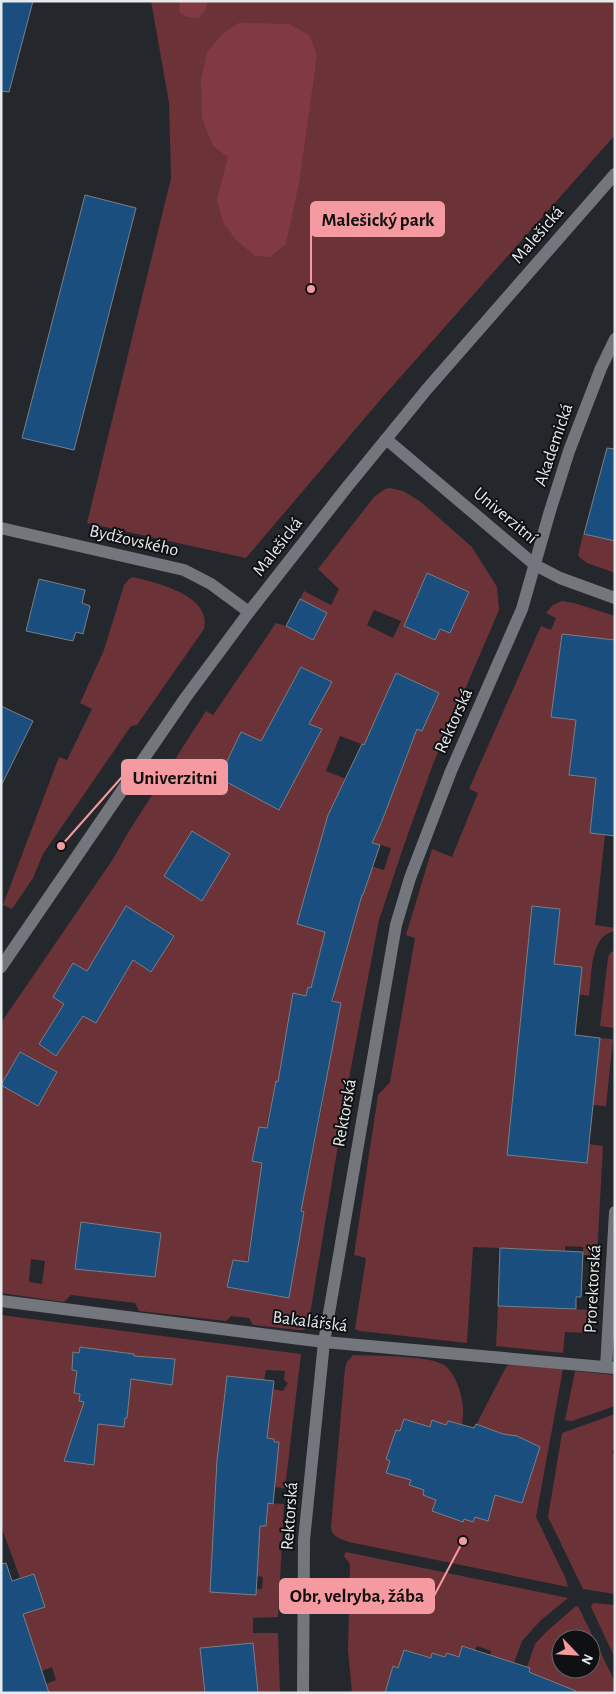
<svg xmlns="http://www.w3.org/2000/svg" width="616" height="1694" font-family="'Alegreya Sans',sans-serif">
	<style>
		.green { fill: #6b3237; fill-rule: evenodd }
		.forest { fill: #813a41 }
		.building { fill: #1a4e7f; stroke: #7a7f85 }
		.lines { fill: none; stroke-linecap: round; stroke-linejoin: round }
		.minor { stroke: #73777d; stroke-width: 12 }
		.labels { text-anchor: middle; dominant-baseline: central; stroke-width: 4; stroke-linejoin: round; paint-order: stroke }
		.street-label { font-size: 18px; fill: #e7eaed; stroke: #0e1012 }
		.leader { fill: none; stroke: #f49aa0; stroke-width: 2 }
		.callout-dot { fill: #f49aa0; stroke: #0e1012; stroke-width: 2 }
		.callout { fill: #f49aa0; stroke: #f49aa0; stroke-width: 2 }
		.callout-label { font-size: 19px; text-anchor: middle; font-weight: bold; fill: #111 }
	</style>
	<rect width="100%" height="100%" fill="#24282c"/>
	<!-- green -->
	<g class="green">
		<path d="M151,1H615V135L381,399L246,558L87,523L171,178L169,103Z"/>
		<path d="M390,488L403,491L421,502L472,547L497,587L499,610L433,764L404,845L379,920L350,1073L308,1326L304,1330H298L253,1325L249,1318L231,1316L226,1321L139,1311L135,1303L71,1295L64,1302L1,1293V1023L113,859L129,831L206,711L213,715L276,623L286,626L313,639L327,613L300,599L304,591L331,605L339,589L318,569L374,497L385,489ZM427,573L469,592L450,633L440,629L435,640L404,626ZM374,610L401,621L393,638L367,625ZM301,667L331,681L302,736L273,719ZM396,673L439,693L422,731L379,712ZM242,732L244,733L243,735L302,766L291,787L230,756ZM340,736L405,760L379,829L331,811L351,781L326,771ZM356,838L391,848L384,870L371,866L362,895L325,932L297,924L318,849ZM212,843L230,854L202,900L203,855ZM174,936L151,972L105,942ZM308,987L334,993V1001L341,1003L332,1048L285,1039L294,994L306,996ZM20,1052L57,1072L38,1106L2,1085ZM276,1081L325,1090L309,1172L252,1161L259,1127L266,1128ZM257,1203L303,1212L289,1298L227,1287L233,1260L247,1262ZM81,1222L161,1233L155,1277L75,1269ZM31,1259L45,1261L42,1284L29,1282Z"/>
		<path d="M583,534L615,541V573L587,563L578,556Z"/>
		<path d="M133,577C157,583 212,595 204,629L137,725L131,726L43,854L33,878L12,909L3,905L59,757L67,760L92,709L80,703L104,650L124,585L129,579Z"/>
		<path d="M562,601L574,603L615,616V640L562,634L551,717L576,720L569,775L596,778L590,833L605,835L595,925L615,928V931C589,935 592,976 589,996L579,994L581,967L554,964L559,909L532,907L587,1163L589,1144L603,1146L597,1256L583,1255V1247L565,1246V1251L473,1247L467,1343L360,1331L355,1329L366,1258L354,1255L378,1095L390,1082L415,938L406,935L432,849L452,857L478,793L469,789L541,626L551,630L556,618L546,613L553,605Z"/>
		<path d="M615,950V1017L614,1028L600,1026L608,958L610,953Z"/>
		<path d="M600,1038L613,1039L606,1106L593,1105Z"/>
		<path d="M498,1306L595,1310L593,1333L565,1332L563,1353L496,1346Z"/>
		<path d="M1,1315L301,1354L285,1488L217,1483L256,1589H262L263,1577L257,1576L260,1526H266L268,1503L284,1504L278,1617L253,1618V1633H278L280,1693H258L253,1643L200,1649L205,1693H49L46,1684L56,1680L52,1667L42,1671L1,1621L34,1574L20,1578L1,1526ZM80,1347L134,1354L127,1418H125L124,1425L122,1424L121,1427L98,1424L87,1402L79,1400L80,1394L75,1393ZM160,1358L175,1359L172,1385L156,1383ZM266,1370L285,1371L284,1380L288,1383L283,1391L273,1389L267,1438L274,1439V1441L279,1442L278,1454L218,1452L227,1376L264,1380Z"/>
		<path d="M353,1355C374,1356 425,1355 442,1364C453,1369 461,1390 462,1401C464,1409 463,1417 462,1425L474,1429L506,1367L510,1364L563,1369L536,1517L565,1577L568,1587L349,1542C340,1539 331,1536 331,1527L345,1368L347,1362Z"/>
		<path d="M575,1371L615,1375V1406L572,1421L565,1420Z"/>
		<path d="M615,1414V1447L612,1453L615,1454V1594L583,1589L548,1517L562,1433Z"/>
		<path d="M346,1552L568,1598L540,1621L522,1641L514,1663L488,1662L491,1651L477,1646L475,1651L462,1647L459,1657L447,1653L445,1657L432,1653L431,1658L404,1650L398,1668L393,1667L386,1689L391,1693H352L348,1650L350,1564L344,1556Z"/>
		<path d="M593,1603L615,1605V1658L591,1607Z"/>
		<path d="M576,1606L579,1608L615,1682V1693H558L529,1672L527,1667L535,1644L546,1632ZM561,1639H591V1669H561Z"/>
	</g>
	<!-- forest -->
	<g class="forest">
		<path d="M179,1H208L205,11L198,18L187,17L180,13Z"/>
		<path d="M239,23L289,24L309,35L317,55L299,183L286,244L270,257L255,256L236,240L223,222L217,199L228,157L213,146L202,118L201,81L207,52L222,34Z"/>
	</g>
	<!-- building -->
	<g class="building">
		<path d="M1,1H33L9,92L1,91Z"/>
		<path d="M85,195L136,208L74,450L22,438Z"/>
		<path d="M607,448L615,449V541L584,534Z"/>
		<path d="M427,573L469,592L450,633L440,629L435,640L404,626Z"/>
		<path d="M39,579L85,590L82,603L90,606L83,634L76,632L73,641L26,631Z"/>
		<path d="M300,599L327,613L313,640L286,626Z"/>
		<path d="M562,634L615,640V836L590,833L596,778L569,775L576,720L551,717Z"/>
		<path d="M301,667L332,682L309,724L322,729L279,810L219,778L241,732L261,741Z"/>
		<path d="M396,673L439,693L422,731L417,729L382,821L372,843L380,845L363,895H362L332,1001L341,1003L301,1211L304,1212L289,1298L227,1287L233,1260L248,1262L262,1163L252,1161L259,1127L267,1128L276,1081L278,1082L293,993L306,996L308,987L311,988L325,932L297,924L305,895L328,815L362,744L364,745Z"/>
		<path d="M1,706L33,721L1,786Z"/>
		<path d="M192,831L230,854L202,901L164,876Z"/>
		<path d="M126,906L174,936L151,972L133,960L96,1023L83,1016L56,1056L39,1044L64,1004L53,997L73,963L87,971Z"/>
		<path d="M532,906L560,909L554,964L582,967L575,1035L600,1038L587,1163L507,1155Z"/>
		<path d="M20,1052L57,1072L38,1106L1,1085Z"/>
		<path d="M81,1222L161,1233L155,1277L75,1269Z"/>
		<path d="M500,1248L583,1252L581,1297H576V1309L498,1306Z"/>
		<path d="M80,1347L134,1354V1356L175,1359L172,1385L131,1379L127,1418H125L124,1427L98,1424L94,1465L64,1461L84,1402L79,1401L80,1394L74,1393L77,1371L72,1370L73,1352L79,1353Z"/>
		<path d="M227,1376L274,1381L267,1438L274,1439V1442H279L273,1504L268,1503L266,1526H260L256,1595L210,1592L217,1460Z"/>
		<path d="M404,1419L430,1427L432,1420L446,1425L448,1421L474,1428L476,1424L503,1434L517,1436L540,1447L522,1503L495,1495L488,1521L475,1517L473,1522L464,1519L463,1522L432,1511L436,1500L423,1495L424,1490L409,1485L411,1480L386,1473L390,1461L386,1459L396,1430L400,1431Z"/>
		<path d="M6,1563L12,1581L34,1574L45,1607L23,1614L49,1693H1V1564Z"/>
		<path d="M253,1643L258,1693H205L200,1648Z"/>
		<path d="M462,1646L530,1668L529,1672L576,1691V1693H385L393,1666L398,1668L404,1650L431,1658L432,1653L445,1657L447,1653L459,1657Z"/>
	</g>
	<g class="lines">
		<!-- minor -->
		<g class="minor">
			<path d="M386,439L535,565L560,578L615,598"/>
			<path d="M1,528L184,570L211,584L249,612"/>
			<path d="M1,967L186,697L249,612L347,487L427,389L615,174"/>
			<path d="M1,1301L324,1342L615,1368"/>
			<path d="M606,1367L615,1212"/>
			<path d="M303,1693L304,1540L324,1342L396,925L410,878L451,771L522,609L550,511L569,451L601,368L615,339"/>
		</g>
	</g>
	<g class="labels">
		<!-- street labels -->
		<g class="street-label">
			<text transform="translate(538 235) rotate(-49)">Malešická</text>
			<text transform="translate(554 445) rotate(-71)">Akademická</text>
			<text transform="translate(505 516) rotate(40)">Univerzitní</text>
			<text transform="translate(134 541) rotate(13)">Bydžovského</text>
			<text transform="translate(278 547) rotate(-52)">Malešická</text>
			<text transform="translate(454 721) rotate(-66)">Rektorská</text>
			<text transform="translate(345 1113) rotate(-80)">Rektorská</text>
			<text transform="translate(593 1289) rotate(-87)">Prorektorská</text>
			<text transform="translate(310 1322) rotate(7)">Bakalářská</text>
			<text transform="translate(290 1516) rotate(-86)">Rektorská</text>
		</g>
	</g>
	<!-- callouts -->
	<path class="leader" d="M311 289L311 219M61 846L122 777M463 1541L434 1596"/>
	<g class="callout-dot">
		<circle cx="311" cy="289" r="5"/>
		<circle cx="61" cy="846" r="5"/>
		<circle cx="463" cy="1541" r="5"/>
	</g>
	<g class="callout">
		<rect x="311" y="202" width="133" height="34" rx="5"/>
		<rect x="122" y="760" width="105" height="34" rx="5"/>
		<rect x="280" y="1579" width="154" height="34" rx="5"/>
	</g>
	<g class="callout-label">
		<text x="378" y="226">Malešický park</text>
		<text x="175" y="784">Univerzitni</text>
		<text x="357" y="1602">Obr, velryba, žába</text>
	</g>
	<!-- border -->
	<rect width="616" height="1694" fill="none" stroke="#e7eaed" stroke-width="5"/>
	<!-- north arrow -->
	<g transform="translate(576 1654) rotate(115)"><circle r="24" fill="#0e1012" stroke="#65676a"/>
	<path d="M0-4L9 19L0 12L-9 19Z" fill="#f49aa0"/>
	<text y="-8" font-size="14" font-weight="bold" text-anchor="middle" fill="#e7eaed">N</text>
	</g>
</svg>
